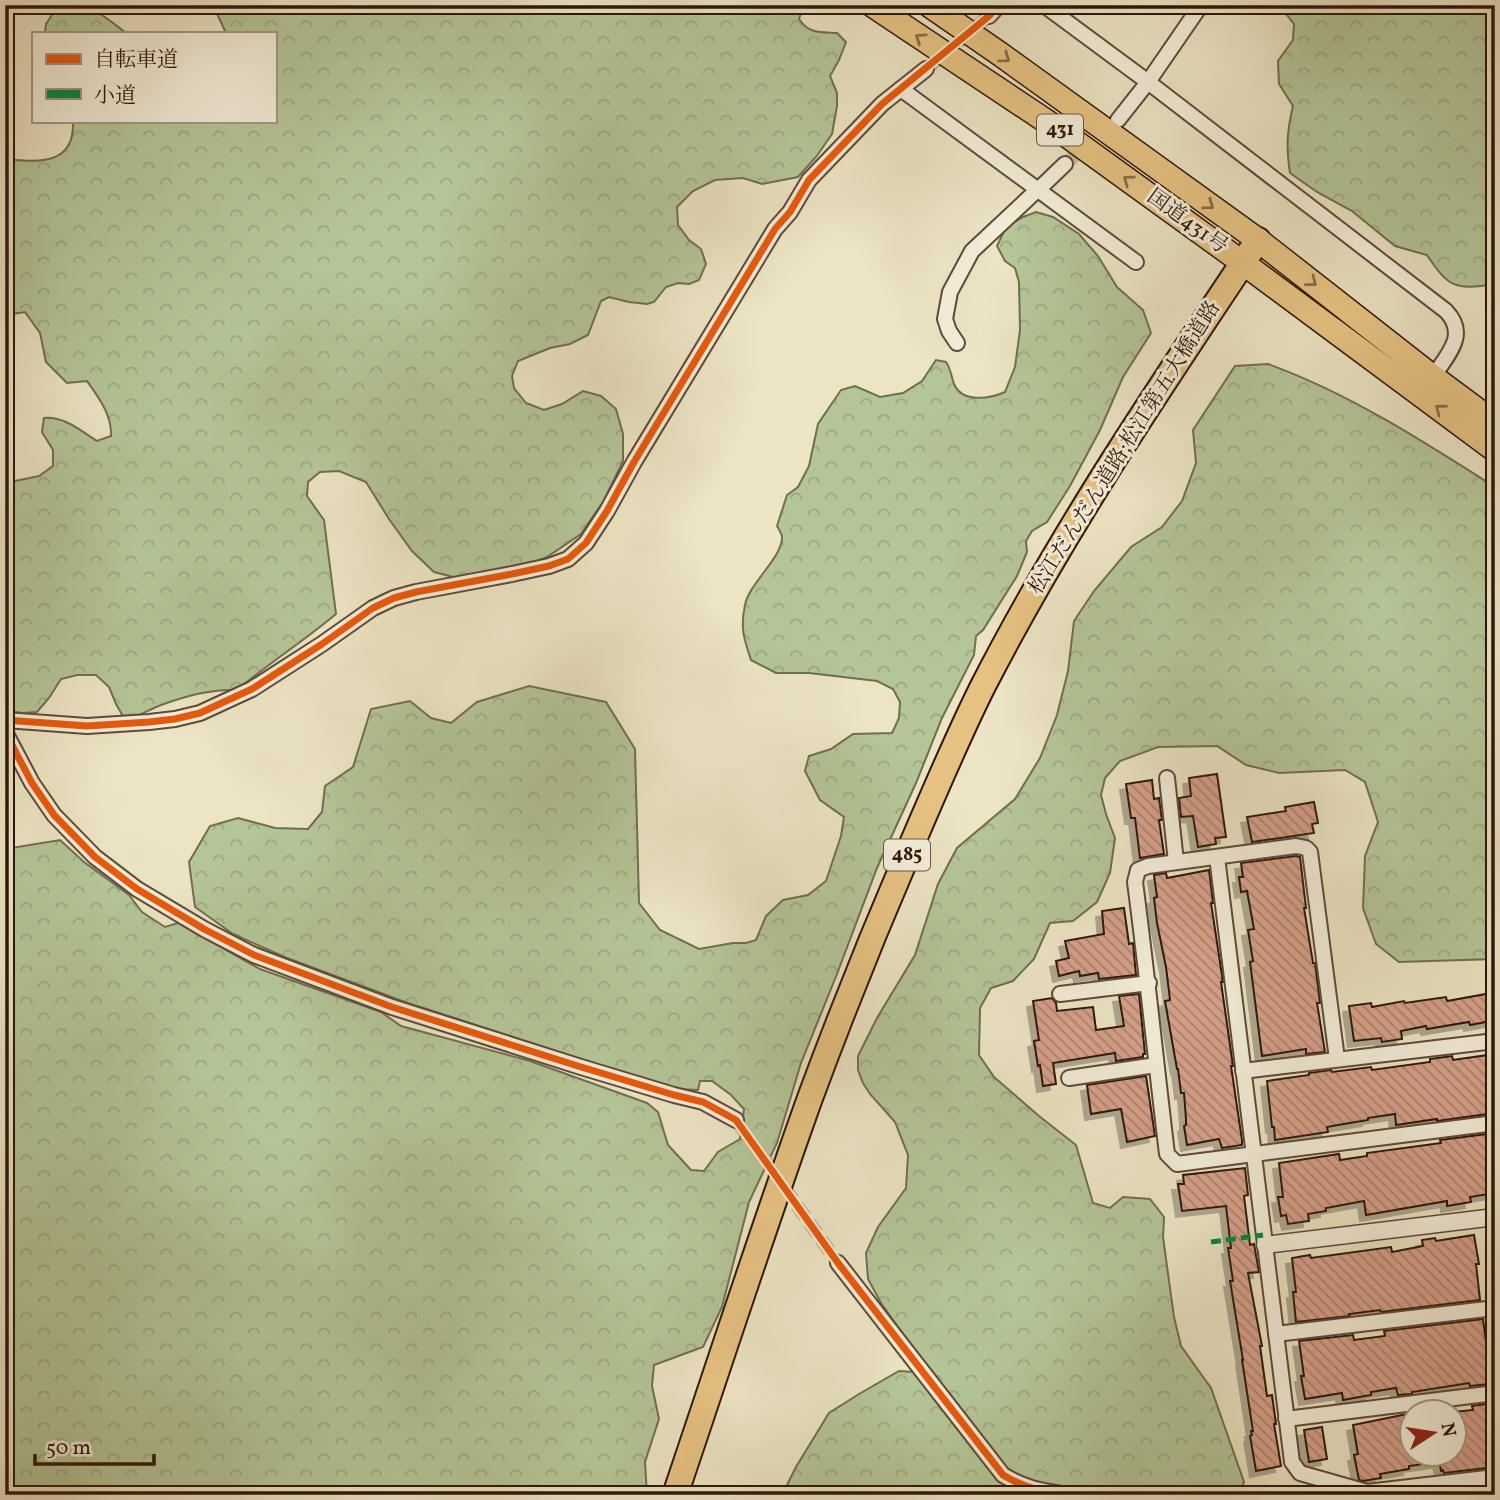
<svg xmlns="http://www.w3.org/2000/svg" width="1500" height="1500" font-family="Vollkorn,'Noto Serif JP',serif">
	<style>
		.forest { fill: url(#forest-crowns); stroke: #706e50; stroke-width: 2 }
		.building { fill: url(#building-back-hatch); stroke: #2d170a; stroke-width: 2; filter: url(#shadow) }
		.lines { fill: none; stroke-linecap: round; stroke-linejoin: round }
		.minor-tunnel { stroke: #c6bb9f; stroke-width: 14; stroke-dasharray: 14 7; stroke-linecap: butt }
		.minor-casing { stroke: #5d4a38; stroke-width: 18 }
		.tertiary-casing { stroke: #5d4a38; stroke-width: 19 }
		.trunk-casing { stroke: #2d170a; stroke-width: 26 }
		.motorway-casing { stroke: #2d170a; stroke-width: 28 }
		.minor { stroke: #f3edd9; stroke-width: 14 }
		.tertiary { stroke: #f3edd9; stroke-width: 16 }
		.trunk { stroke: #e6c282; stroke-width: 23 }
		.motorway { stroke: #e6c282; stroke-width: 24 }
		.quiet { stroke: #00873e; stroke-width: 5; stroke-dasharray: 10 5; stroke-linecap: butt }
		.cycleway-casing { stroke: #f3edd9; stroke-width: 11 }
		.cycleway { stroke: #e8590c; stroke-width: 7 }
		.oneway { stroke: #8a6c46 }
		.labels { text-anchor: middle; dominant-baseline: central; stroke-width: 6; stroke-linejoin: round; paint-order: stroke }
		.shield { fill: #f3edd9; stroke: #685748; stroke-width: 2 }
		.shield-label { font-size: 19px; font-weight: bold; fill: #2d170a }
		.street-label { font-size: 21px; fill: #2d170a; stroke: #f3edd9 }
	</style>
	<defs>
		<pattern id="forest-crowns" width="20" height="18" patternUnits="userSpaceOnUse" patternTransform="scale(1.75)"><rect width="20" height="18" fill="#b4c597"/><path d="M2 6a3 3 0 1 1 6 0M12 15a3 3 0 1 1 6 0" fill="none" stroke="#9ba881"/></pattern>
		<pattern id="building-back-hatch" width="6" height="6" patternUnits="userSpaceOnUse" patternTransform="scale(1.75)"><rect width="6" height="6" fill="#d5a089"/><path d="M-1 5l2 2M0 0l6 6M5-1l2 2" fill="none" stroke="#ad816e"/></pattern>
		<filter id="shadow"><feDropShadow dx="-6" dy="6" stdDeviation="0" flood-color="#0004"/></filter>
	</defs>
	<rect width="100%" height="100%" fill="#ece4c4"/>
	<filter id="stains"><feTurbulence type="fractalNoise" baseFrequency=".00286" numOctaves="4"/><feColorMatrix values="0 0 0 0 .2 0 0 0 0 .09 0 0 0 0 .02 0 0 0 .5 -.17"/></filter>
	<radialGradient id="worn" r=".72"><stop offset=".6" stop-color="#630" stop-opacity="0"/><stop offset="1" stop-color="#630" stop-opacity=".3"/></radialGradient>
	<!-- forest -->
	<g class="forest">
		<path d="M66,5C94,5 105,17 126,33H45L46,24L57,7Z"/>
		<path d="M213,5H846C829,19 820,6 802,10L799,19C809,34 820,32 837,33L846,42L839,60L830,76L837,93V106L832,134L816,157L798,177L762,184L743,178L715,180L693,191L677,207L678,225L689,240L701,249L706,264L699,280L689,284L678,283L666,287L654,302L647,304L629,302L609,297L601,301L588,335L570,344L550,348L518,361L512,376L514,388L526,403L544,410L562,404L583,391L601,396L616,409L623,434V461L603,502L581,534L547,557L518,569L457,578L434,572L412,551L389,519L366,482L339,471L320,472L308,482L307,496L324,520L336,614C304,641 269,663 237,690C210,689 186,696 161,705C148,710 138,718 124,718L116,704L109,687L96,675H77L61,679L49,698L37,712L23,713L5,711V607L10,581L5,570V483L39,476L53,466V450L42,432L44,418C64,416 81,431 97,441L111,436C112,415 99,398 87,381L67,383L46,362L40,333L25,312L5,315V159C39,162 75,166 73,121H275V33H226Z"/>
		<path d="M1279,5H1495V284C1455,290 1449,288 1427,255L1395,246L1352,211L1317,192L1290,173C1286,147 1287,131 1293,106L1279,84L1278,61L1293,40L1294,24Z"/>
		<path d="M1036,212L1053,217L1079,234L1098,256L1117,287L1143,310L1151,333L1123,377L1100,430L1070,486L1047,522L1032,531L1026,541L1027,552L1017,576L983,630L976,636L974,655L942,718L916,783L877,868L837,974L801,1063L777,1143L749,1202L722,1307L703,1347L654,1365L652,1386L659,1419L645,1462L647,1495H5V849L60,840L84,862L129,895L142,912L165,927L178,923L260,969L381,1012L401,1026L530,1061L647,1103L658,1112L668,1145L691,1170L704,1171L718,1152L740,1139L744,1109L731,1095L712,1081H700L698,1090L674,1089L405,1002L287,958L233,934L195,907L189,862L210,826L238,818L275,828L308,829L322,812L325,786L353,767L371,709L410,701L431,718L451,723L477,702L529,686L606,702L635,749L639,903L660,930L699,949L733,943H746L756,940L766,916L783,900L808,895L826,881L841,836L844,817L820,800L805,771L809,756L831,749L853,734L892,733L899,718L900,702L893,689L877,681L809,673H776L751,660C744,639 740,628 745,605C749,583 784,556 782,536C781,533 779,529 777,526L787,495L798,487L809,466L818,424L841,390L855,386L880,397L903,393L922,381L936,360L946,362C951,369 951,376 954,384C962,403 989,399 1005,392L1015,367L1020,330L1019,282L1015,268L1005,261L997,246L1006,227L1023,217Z"/>
		<path d="M1268,364C1348,393 1423,441 1495,487V959L1399,962L1376,944L1363,908L1365,856L1378,822L1365,782L1345,770L1279,773L1246,765L1217,746L1158,747L1120,761L1105,778L1101,795L1106,814L1115,838L1110,873L1097,902L1073,921L1050,923L1034,959L1013,981L991,988L980,1008L979,1055L994,1077L1039,1116L1076,1145L1093,1203L1110,1208L1123,1197L1150,1199L1164,1217L1163,1237L1166,1259L1174,1317L1181,1346L1211,1388L1244,1482L1239,1495H1100L1036,1486L1005,1469L915,1351L881,1303L868,1279L866,1253L878,1227L906,1188L908,1155L895,1122L870,1094L863,1083L858,1070V1056L877,1018L915,955L938,884L957,848L1015,799L1040,758L1057,715L1068,671L1074,621L1094,591L1131,547L1162,527L1182,501L1196,463L1193,430L1235,366Z"/>
		<path d="M899,1371L914,1372L1004,1482L1029,1495H782L796,1467L829,1413L859,1394Z"/>
	</g>
	<!-- building -->
	<g class="building">
		<path d="M1217,774L1226,837L1215,838L1216,844L1198,847L1193,816L1181,817L1179,798L1191,796L1189,778Z"/>
		<path d="M1152,780L1154,799L1159,798L1162,820H1159L1164,854L1140,858L1135,818H1131L1126,784Z"/>
		<path d="M1314,802L1318,823L1312,824L1314,833L1252,842L1247,817L1286,811L1285,807Z"/>
		<path d="M1296,856L1300,857L1306,908H1304L1313,963H1315L1320,1003H1317L1325,1052L1306,1054V1049L1262,1056L1250,962L1253,961L1248,930L1254,929L1247,891L1241,892L1239,877H1243L1241,863Z"/>
		<path d="M1209,870L1213,903H1211L1223,982H1221L1233,1066H1231L1242,1140V1145L1222,1148L1219,1139L1187,1145L1184,1126L1186,1125V1119L1184,1093H1181L1178,1069H1177L1165,1001L1170,1000L1166,967L1157,923L1154,898L1157,897L1154,875L1166,873L1167,878Z"/>
		<path d="M1124,908L1129,944L1133,943L1136,975L1099,979L1098,973L1080,976L1079,971L1059,976L1056,961L1069,958L1065,941L1104,934L1102,911Z"/>
		<path d="M1139,994L1145,1054H1143V1057L1116,1061L1115,1053L1053,1063L1056,1084L1043,1086L1040,1065L1038,1066L1034,1041L1039,1040L1033,1001L1052,998L1056,1003L1057,1011L1093,1007L1096,1030L1124,1026L1119,996Z"/>
		<path d="M1486,994L1491,1021L1470,1025L1469,1022L1427,1029L1426,1026L1401,1031L1402,1039L1382,1042L1381,1038L1354,1041L1349,1006L1371,1003L1372,1007L1404,1001L1405,1003L1446,997L1447,1001Z"/>
		<path d="M1495,1054V1113L1437,1121V1119L1396,1125L1395,1114L1368,1118V1120L1338,1125L1327,1127L1328,1132L1275,1140L1274,1127H1272L1267,1081L1309,1075V1073L1331,1070L1332,1072L1371,1067L1372,1070L1430,1062V1059L1452,1056L1453,1060Z"/>
		<path d="M1146,1076L1155,1136L1127,1142L1121,1109L1091,1114L1087,1085Z"/>
		<path d="M1495,1133V1193L1470,1197L1471,1202L1447,1206V1201L1366,1215L1364,1201L1326,1208V1211L1308,1214L1309,1221L1288,1224L1286,1215L1281,1216L1278,1197H1283L1279,1163L1339,1154L1340,1160L1367,1156V1153L1441,1143L1440,1140Z"/>
		<path d="M1245,1168L1248,1195L1244,1196L1250,1245L1254,1244L1259,1272L1248,1273L1262,1346H1260L1267,1396L1272,1395L1276,1424H1274L1281,1466L1256,1471L1250,1436L1252,1435L1251,1431H1253L1242,1360H1243L1230,1281H1233L1228,1248H1231L1226,1206L1182,1211L1178,1184H1184L1183,1175Z"/>
		<path d="M1474,1235L1479,1264H1476L1480,1300L1381,1312L1380,1310L1349,1314L1350,1316L1296,1322L1293,1292H1296L1292,1258L1310,1255L1311,1258L1391,1247L1392,1252L1423,1246L1422,1240L1435,1238L1436,1241Z"/>
		<path d="M1483,1319L1489,1365L1491,1364L1493,1380H1489L1490,1384L1470,1386L1469,1383L1412,1392V1394L1398,1395L1396,1388L1371,1392V1395L1343,1400L1342,1393L1305,1399L1301,1376H1304L1299,1341L1353,1335L1354,1340L1385,1336L1384,1331Z"/>
		<path d="M1493,1403L1495,1417V1467L1444,1473L1443,1470L1441,1471L1438,1454H1454V1412L1473,1410L1472,1406Z"/>
		<path d="M1412,1413V1454H1438V1462L1409,1466V1469L1380,1474L1381,1478L1363,1481L1359,1480L1354,1455L1358,1454L1353,1425Z"/>
		<path d="M1322,1427L1327,1459L1309,1462L1304,1430Z"/>
	</g>
	<g class="lines">
		<!-- minor-tunnel -->
		<g class="minor-tunnel">
			<path d="M926,69L989,16"/>
			<path d="M1065,164L1111,125"/>
			<path d="M736,1120L838,1263"/>
		</g>
		<!-- minor casing -->
		<g class="minor-casing">
			<g id="minor">
				<path d="M1044,5L1148,82L1446,311C1469,335 1447,355 1433,377"/>
				<path d="M989,16L999,5"/>
				<path d="M901,89L1136,262"/>
				<path d="M1118,120L1148,82L1201,5"/>
				<path d="M1041,187L1065,164"/>
				<path d="M957,343L949,331L945,319L950,292L972,251L1034,193"/>
				<path d="M5,720L87,726L149,722L175,719L200,713L252,689L322,644L373,608L394,598L416,592L512,574L549,566L568,559L586,543L607,511L634,462L775,229L790,212L809,180L882,104L926,69"/>
				<path d="M5,732L32,783L54,815L95,857L137,889L204,929L254,955L392,1007L581,1067L674,1095L703,1102L736,1120"/>
				<path d="M1167,778L1176,862"/>
				<path d="M1217,857L1292,1462L1300,1473L1367,1492L1495,1477"/>
				<path d="M1060,994L1149,983"/>
				<path d="M1337,1059L1310,852L1306,848L1296,846L1148,866L1138,870L1135,882C1147,973 1156,1063 1167,1154L1177,1164L1495,1123"/>
				<path d="M1243,1071L1495,1041"/>
				<path d="M1069,1078L1156,1065"/>
				<path d="M838,1263L1003,1475C1026,1489 1042,1491 1068,1495"/>
				<path d="M1276,1334L1495,1308"/>
				<path d="M1286,1419L1495,1393"/>
			</g>
		</g>
		<!-- tertiary casing -->
		<g class="tertiary-casing">
			<path id="tertiary" d="M1265,1245L1495,1217"/>
		</g>
		<!-- trunk casing -->
		<g class="trunk-casing">
			<g id="trunk">
				<path d="M872,5L1055,127L1243,263L1495,450"/>
				<path d="M929,5L1000,54L1258,240L1433,377L1495,423"/>
			</g>
		</g>
		<!-- motorway casing -->
		<g class="motorway-casing">
			<path id="motorway" d="M675,1495C720,1362 763,1229 810,1098C840,1017 872,937 906,858C931,800 955,742 983,686C1063,530 1161,386 1258,240"/>
		</g>
		<!-- minor -->
		<use href="#minor" class="minor"/>
		<!-- tertiary -->
		<use href="#tertiary" class="tertiary"/>
		<!-- trunk -->
		<use href="#trunk" class="trunk"/>
		<!-- motorway -->
		<use href="#motorway" class="motorway"/>
		<!-- quiet -->
		<path class="quiet" d="M1211,1242L1263,1235"/>
		<!-- cycleway casing -->
		<g class="cycleway-casing">
			<g id="cycleway">
				<path d="M5,720L87,726L149,722L175,719L200,713L252,689L322,644L373,608L394,598L416,592L512,574L549,566L568,559L586,543L607,511L634,462L775,229L790,212L809,180L882,104L989,16L999,5"/>
				<path d="M5,732L32,783L54,815L95,857L137,889L204,929L254,955L392,1007L581,1067L674,1095L703,1102L736,1120L838,1263L1003,1475C1026,1489 1042,1491 1068,1495"/>
			</g>
		</g>
		<!-- cycleway -->
		<use href="#cycleway" class="cycleway"/>
	</g>
	<!-- one-way arrows -->
	<defs><path id="oneway-chevron" d="M-2-3.5L2.5 0L-2 3.5" fill="none" stroke-width="1.6" stroke-linecap="round" stroke-linejoin="round" transform="scale(1.75)"/></defs>
	<g class="oneway">
		<use href="#oneway-chevron" transform="translate(920 38) rotate(-146)"/>
		<use href="#oneway-chevron" transform="translate(1005 58) rotate(36)"/>
		<use href="#oneway-chevron" transform="translate(1128 180) rotate(-144)"/>
		<use href="#oneway-chevron" transform="translate(1209 205) rotate(36)"/>
		<use href="#oneway-chevron" transform="translate(1312 282) rotate(38)"/>
		<use href="#oneway-chevron" transform="translate(1440 409) rotate(-143)"/>
	</g>
	<g class="labels">
		<!-- shield labels -->
		<g class="shield">
			<rect x="1037" y="114.5" width="46" height="31" rx="5"/>
			<rect x="884" y="839.5" width="46" height="31" rx="5"/>
		</g>
		<g class="shield-label">
			<text x="1060" y="130">431</text>
			<text x="907" y="855">485</text>
		</g>
		<!-- street labels -->
		<g class="street-label">
			<text transform="translate(1187 222) rotate(36)">国道431号</text>
			<text transform="translate(1125 448) rotate(-58)">松江だんだん道路;松江第五大橋道路</text>
		</g>
	</g>
	<!-- margin -->
	<rect width="1500" height="1500" fill="none" stroke="#ece4c4" stroke-width="28"/>
	<rect x="7" y="7" width="1486" height="1486" fill="none" stroke="#2d170a" stroke-width="3.5"/>
	<rect x="14" y="14" width="1472" height="1472" fill="none" stroke="#2d170a" stroke-width="2"/>
	<!-- legend -->
	<rect x="32" y="32" width="245" height="91" fill="#f3edd9" stroke="#a49786" stroke-width="2"/>
	<rect x="46" y="54" width="35" height="10" fill="#e8590c" stroke="#a49786" stroke-width="2"/>
	<text x="94" y="66" font-size="21" fill="#2d170a">自転車道</text>
	<rect x="46" y="89" width="35" height="10" fill="#00873e" stroke="#a49786" stroke-width="2"/>
	<text x="94" y="102" font-size="21" fill="#2d170a">小道</text>
	<!-- north arrow -->
	<g transform="translate(1433 1433) rotate(78)"><circle r="33" fill="#f3edd9" stroke="#a49786" stroke-width="2"/>
	<path d="M0-5L12 26L0 18L-12 26Z" fill="#8f2418"/>
	<text y="-10" font-size="19" font-weight="bold" text-anchor="middle" fill="#2d170a">N</text>
	</g>
	<!-- scale -->
	<path d="M35 1454v10h119v-10" fill="none" stroke="#2d170a" stroke-width="3.5"/>
	<text x="46" y="1454" font-size="21" fill="#2d170a" stroke="#f3edd9" stroke-width="5" paint-order="stroke">50 m</text>
	<rect width="100%" height="100%" filter="url(#stains)"/>
	<rect width="100%" height="100%" fill="url(#worn)"/>
</svg>
